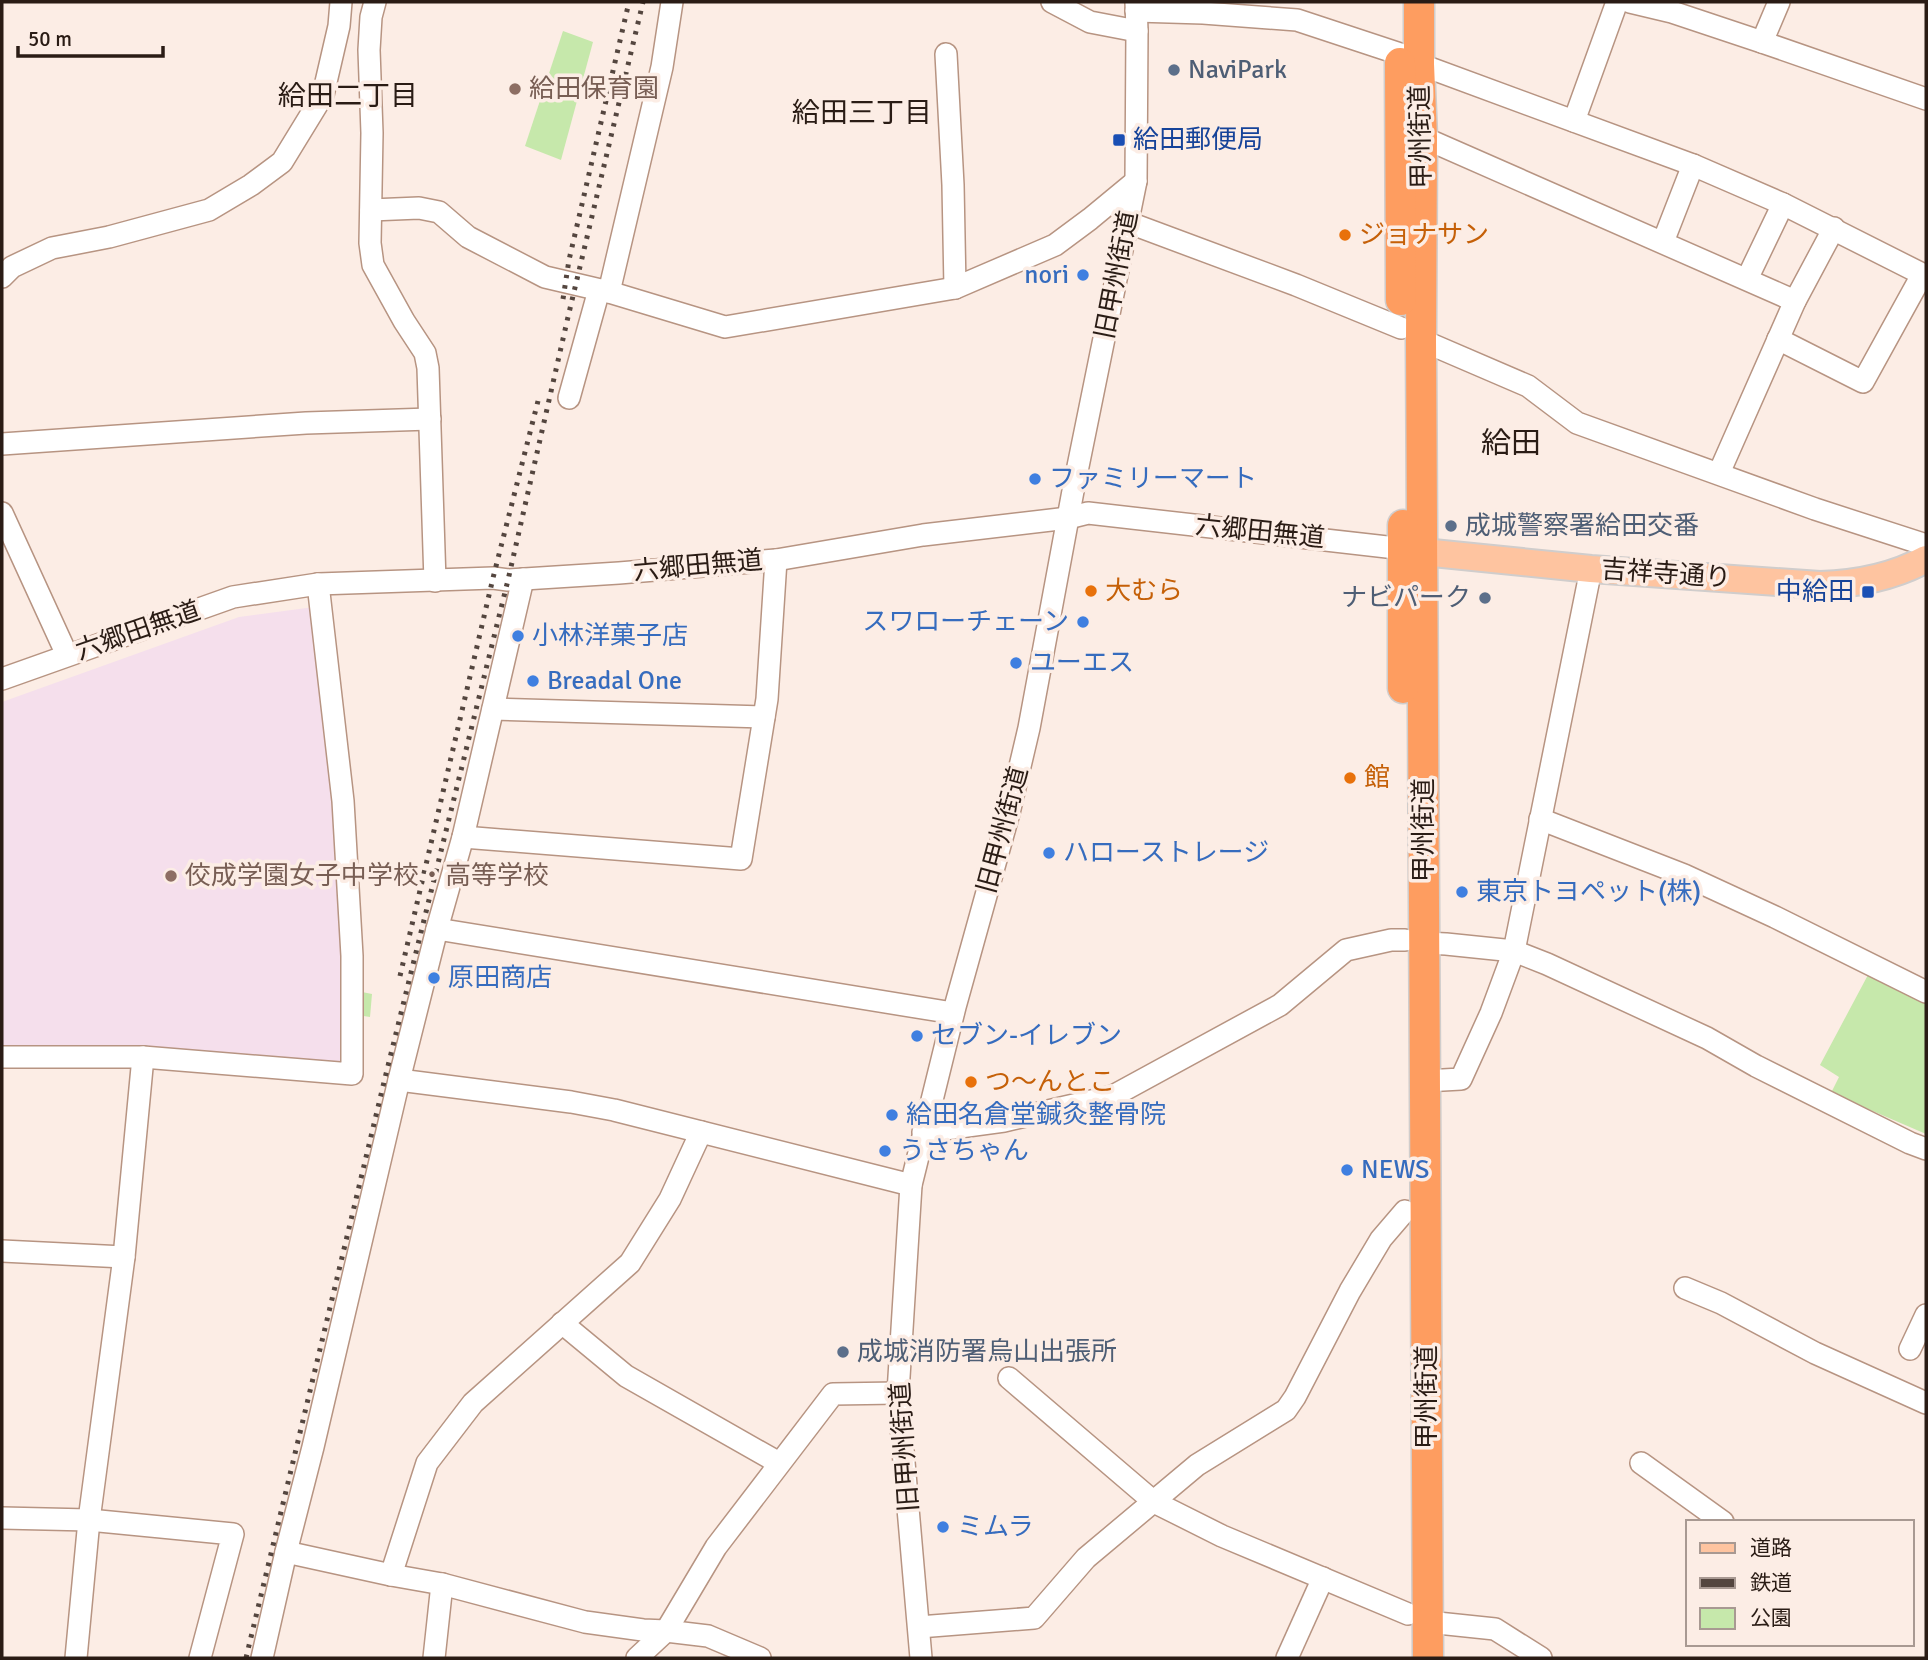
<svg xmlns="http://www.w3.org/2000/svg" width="1928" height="1660" font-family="Signika,'Noto Sans JP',sans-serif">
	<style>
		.education { fill: #f5dfec }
		.green { fill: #c6e8ab }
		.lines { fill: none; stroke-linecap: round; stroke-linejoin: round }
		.minor-casing { stroke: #b79482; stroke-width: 24 }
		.major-casing { stroke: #d0cdcc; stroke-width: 30 }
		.highway-casing { stroke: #d0cdcc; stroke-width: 33 }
		.minor { stroke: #fff; stroke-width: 21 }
		.major { stroke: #fec4a0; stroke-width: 26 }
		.highway { stroke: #fe9d60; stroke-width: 30 }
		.rail { stroke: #54463f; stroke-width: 5; stroke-dasharray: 3.5 7; stroke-linecap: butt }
		.service-dot { fill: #5c6f8a; stroke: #fcede5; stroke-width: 2.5 }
		.education-dot { fill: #8d6e63; stroke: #fcede5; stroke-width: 2.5 }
		.transit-dot { fill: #1a4fb4; stroke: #fcede5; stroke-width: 2.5 }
		.food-dot { fill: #e8710a; stroke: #fcede5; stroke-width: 2.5 }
		.shop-dot { fill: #3f7fe0; stroke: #fcede5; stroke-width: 2.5 }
		.labels { text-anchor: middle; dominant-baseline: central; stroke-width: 7; stroke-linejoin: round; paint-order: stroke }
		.service-label { font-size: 26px; fill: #4e5e75; stroke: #fcede5; text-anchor: start }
		.education-label { font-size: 26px; fill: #785e54; stroke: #fcede5; text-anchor: start }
		.street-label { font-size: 26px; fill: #2a1c15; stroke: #fcede5 }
		.transit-label { font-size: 26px; fill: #164399; stroke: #fcede5; text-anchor: start }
		.food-label { font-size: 26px; fill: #c56008; stroke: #fcede5; text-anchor: start }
		.shop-label { font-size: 26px; fill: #366cbe; stroke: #fcede5; text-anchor: start }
		.neighbourhood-label { font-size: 28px; fill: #2a1c15; stroke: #fcede5 }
		.quarter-label { font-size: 30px; fill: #2a1c15; stroke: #fcede5 }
	</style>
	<rect width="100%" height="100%" fill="#fcede5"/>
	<!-- education -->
	<path class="education" d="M314,607L335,796L343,956L341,1067L134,1049L2,1047V702L239,617Z"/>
	<!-- green -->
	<g class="green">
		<path d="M563,31L593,42L561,160L525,146Z"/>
		<path d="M1869,973L1926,1001V1134L1831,1093L1839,1077L1820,1065Z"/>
		<path d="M357,991L372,994L370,1017L357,1015Z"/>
	</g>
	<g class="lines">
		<!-- minor casing -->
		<g class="minor-casing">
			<g id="minor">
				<path d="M375,2L371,17L369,50L372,133L370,243L373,265L404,321L425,353L428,368L435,581"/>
				<path d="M1052,2L1090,22L1137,31"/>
				<path d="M1630,2L1672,12L1762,42L1926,99"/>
				<path d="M1136,11L1203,13L1297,20L1400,54"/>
				<path d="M1762,42L1779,2"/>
				<path d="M946,54L953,185L955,288"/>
				<path d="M1419,64L1693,165L1783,204L1926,276"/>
				<path d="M1574,121L1617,2"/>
				<path d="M1422,137L1795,301"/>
				<path d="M371,210L419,208L439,212L468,237L545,277L609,292L725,327L955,288L1055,245L1090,219L1136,181"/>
				<path d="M1127,222L1296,285L1401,328"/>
				<path d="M1663,242L1693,165"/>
				<path d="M2,277L12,267L52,248L109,237L209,210L251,185L282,162L323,95L339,26L341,2"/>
				<path d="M1747,279L1783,204"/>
				<path d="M609,292L662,67L672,2"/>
				<path d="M1778,339L1863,382L1922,275"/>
				<path d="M1421,340L1528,386L1577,423L1815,509L1926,545"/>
				<path d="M569,398L599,290"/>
				<path d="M2,444L306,423L430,419"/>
				<path d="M1719,473L1795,301L1834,228"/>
				<path d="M2,513L67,655"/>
				<path d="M2,679L233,597L318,584L493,578L508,580L619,573L776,560L923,535L1068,518L1088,513L1387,547L1403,550"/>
				<path d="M493,709L764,717"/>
				<path d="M1540,819L1684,875L1775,917L1926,992"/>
				<path d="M463,837L741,859L767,699L776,560"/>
				<path d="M437,929L953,1013"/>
				<path d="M1424,943L1446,944L1514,951L1547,964L1707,1038L1756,1066L1910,1143L1926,1149"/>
				<path d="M2,1057H143L352,1074V956L343,801L318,584"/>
				<path d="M399,1080L571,1102L614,1110L911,1185"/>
				<path d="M1425,1081L1461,1079L1491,1013L1514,951L1591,569"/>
				<path d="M923,1132L1004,1121L1113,1096L1280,1005L1346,950L1391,940H1405"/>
				<path d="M2,1251L124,1257"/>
				<path d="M1685,1288L1721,1303L1815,1353L1926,1403"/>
				<path d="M562,1323L626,1376L779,1463"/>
				<path d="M1910,1349L1926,1315"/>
				<path d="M1009,1378L1154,1502L1222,1536L1408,1614"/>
				<path d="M1641,1463L1723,1522"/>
				<path d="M2,1518L89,1520L233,1534L200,1658"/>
				<path d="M286,1552L391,1575L442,1584L585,1622L643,1630L666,1631L708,1636L760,1658"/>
				<path d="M391,1575L427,1463L473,1403L630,1263L670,1199L701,1132"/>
				<path d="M1428,1622L1495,1629L1541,1658"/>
				<path d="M919,1627L1034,1618L1086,1558L1197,1465L1286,1410L1295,1397L1350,1291L1381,1239L1405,1211"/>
				<path d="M76,1658L89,1520L124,1257L143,1057"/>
				<path d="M262,1658L286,1552L313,1447L399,1080L437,929L463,837L523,579"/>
				<path d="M434,1658L442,1584"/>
				<path d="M637,1658L666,1631L716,1547L833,1394L898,1393"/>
				<path d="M921,1658L898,1393L911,1185L955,1007L1009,813L1029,728L1073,491L1136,181L1137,31L1136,2"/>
				<path d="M1287,1658L1323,1578"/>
			</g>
		</g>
		<!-- major casing -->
		<g class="major-casing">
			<path id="major" d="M1403,550L1591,569L1820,585C1858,584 1893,577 1926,559"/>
		</g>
		<!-- highway casing -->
		<g class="highway-casing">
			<g id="highway">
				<path d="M1419,2V64L1422,137L1421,340L1428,1658"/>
				<path d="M1400,63L1401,300"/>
				<path d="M1403,525V688"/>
			</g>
		</g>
		<!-- minor -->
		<use href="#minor" class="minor"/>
		<!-- major -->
		<use href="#major" class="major"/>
		<!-- highway -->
		<use href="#highway" class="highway"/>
		<!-- rail -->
		<g class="rail">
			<path d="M563,299L569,260L629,2"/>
			<path d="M400,976L493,578L538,401"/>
			<path d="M246,1658L385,1078L508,580L568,317L643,2"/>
		</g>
	</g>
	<!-- markers -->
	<g class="service-dot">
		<circle cx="1174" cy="70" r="7"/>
		<circle cx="1451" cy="526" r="7"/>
		<circle cx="1485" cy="598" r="7"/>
		<circle cx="843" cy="1352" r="7"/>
	</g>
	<g class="education-dot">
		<circle cx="515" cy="89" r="7"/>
		<circle cx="171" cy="876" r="7"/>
	</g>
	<g class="transit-dot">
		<rect x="1112" y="133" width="14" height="14" rx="3.5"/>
		<rect x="1861" y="585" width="14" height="14" rx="3.5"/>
	</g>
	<g class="food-dot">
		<circle cx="1345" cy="235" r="7"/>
		<circle cx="1091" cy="591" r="7"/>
		<circle cx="1350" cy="778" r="7"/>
		<circle cx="971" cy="1082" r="7"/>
	</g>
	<g class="shop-dot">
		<circle cx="1083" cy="275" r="7"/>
		<circle cx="1035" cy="479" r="7"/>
		<circle cx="1083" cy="622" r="7"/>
		<circle cx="518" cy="636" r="7"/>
		<circle cx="1016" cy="663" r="7"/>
		<circle cx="533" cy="681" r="7"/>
		<circle cx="1049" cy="853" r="7"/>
		<circle cx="1462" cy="892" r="7"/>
		<circle cx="434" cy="978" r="7"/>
		<circle cx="917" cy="1036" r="7"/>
		<circle cx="892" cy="1115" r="7"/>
		<circle cx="885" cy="1151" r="7"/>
		<circle cx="1347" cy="1170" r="7"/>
		<circle cx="943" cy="1527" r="7"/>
	</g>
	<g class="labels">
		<!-- service labels -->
		<g class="service-label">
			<text x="1188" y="70">NaviPark</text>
			<text x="1465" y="526">成城警察署給田交番</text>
			<text x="1471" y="598" text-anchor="end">ナビパーク</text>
			<text x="857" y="1352">成城消防署烏山出張所</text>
		</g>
		<!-- education labels -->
		<g class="education-label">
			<text x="529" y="89">給田保育園</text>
			<text x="185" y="876">佼成学園女子中学校・高等学校</text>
		</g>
		<!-- street labels -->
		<g class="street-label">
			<text transform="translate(1421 137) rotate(-91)">甲州街道</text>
			<text transform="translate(1117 275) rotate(-79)">旧甲州街道</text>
			<text transform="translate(1260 532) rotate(6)">六郷田無道</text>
			<text transform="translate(698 566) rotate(-5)">六郷田無道</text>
			<text transform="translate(1666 574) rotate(4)">吉祥寺通り</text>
			<text transform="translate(138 631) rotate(-19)">六郷田無道</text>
			<text transform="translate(1003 830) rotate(-75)">旧甲州街道</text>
			<text transform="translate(1424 830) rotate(-90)">甲州街道</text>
			<text transform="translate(1427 1397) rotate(-90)">甲州街道</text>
			<text transform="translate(905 1447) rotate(-94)">旧甲州街道</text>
		</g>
		<!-- transit labels -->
		<g class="transit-label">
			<text x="1133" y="140">給田郵便局</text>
			<text x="1854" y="592" text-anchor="end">中給田</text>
		</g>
		<!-- food labels -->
		<g class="food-label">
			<text x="1359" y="235">ジョナサン</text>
			<text x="1105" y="591">大むら</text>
			<text x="1364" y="778">館</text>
			<text x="985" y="1082">つ～んとこ</text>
		</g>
		<!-- shop labels -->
		<g class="shop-label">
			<text x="1069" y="275" text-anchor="end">nori</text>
			<text x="1049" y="479">ファミリーマート</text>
			<text x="1069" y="622" text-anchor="end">スワローチェーン</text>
			<text x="532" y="636">小林洋菓子店</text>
			<text x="1030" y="663">ユーエス</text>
			<text x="547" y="681">Breadal One</text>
			<text x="1063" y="853">ハローストレージ</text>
			<text x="1476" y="892">東京トヨペット(株)</text>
			<text x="448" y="978">原田商店</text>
			<text x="931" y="1036">セブン-イレブン</text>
			<text x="906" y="1115">給田名倉堂鍼灸整骨院</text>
			<text x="899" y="1151">うさちゃん</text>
			<text x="1361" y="1170">NEWS</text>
			<text x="957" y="1527">ミムラ</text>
		</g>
		<!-- neighbourhood labels -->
		<g class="neighbourhood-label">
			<text x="348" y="96">給田二丁目</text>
			<text x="862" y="113">給田三丁目</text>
		</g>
		<!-- quarter labels -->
		<g class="quarter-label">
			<text x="1511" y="443">給田</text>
		</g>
	</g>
	<!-- border -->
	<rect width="1928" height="1660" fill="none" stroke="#2a1c15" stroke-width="7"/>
	<!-- legend -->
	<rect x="1686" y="1520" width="228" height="126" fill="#fcede5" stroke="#a89992" stroke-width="2"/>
	<rect x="1700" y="1543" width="35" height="10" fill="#fec4a0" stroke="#a89992" stroke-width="2"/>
	<text x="1750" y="1555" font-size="21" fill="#2a1c15">道路</text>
	<rect x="1700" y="1578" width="35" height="10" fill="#54463f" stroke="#a89992" stroke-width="2"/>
	<text x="1750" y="1590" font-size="21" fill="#2a1c15">鉄道</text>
	<rect x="1700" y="1608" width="35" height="21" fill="#c6e8ab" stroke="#a89992" stroke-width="2"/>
	<text x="1750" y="1625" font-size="21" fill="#2a1c15">公園</text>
	<!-- scale -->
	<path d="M18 46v10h145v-10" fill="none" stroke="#2a1c15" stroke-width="3.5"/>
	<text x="28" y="46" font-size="21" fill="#2a1c15" stroke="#fcede5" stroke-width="5" paint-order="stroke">50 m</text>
</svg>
